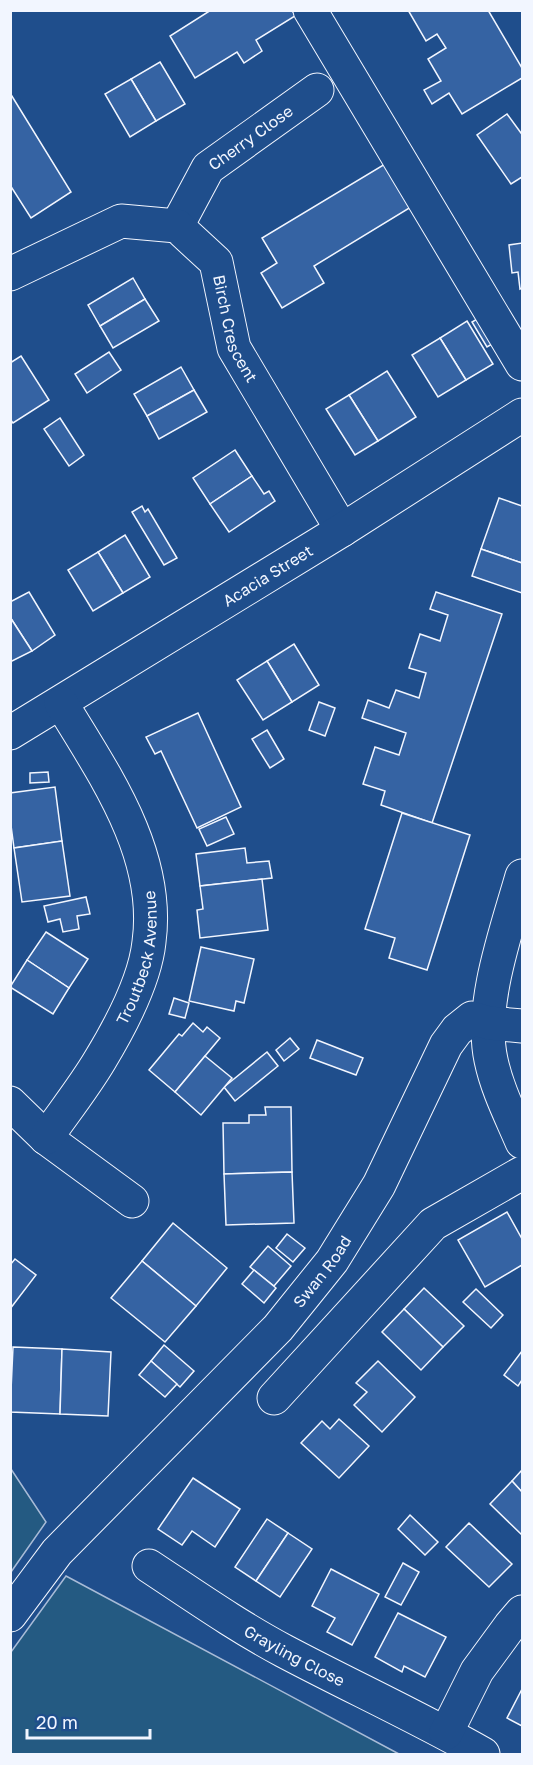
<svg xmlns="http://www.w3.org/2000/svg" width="533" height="1765" font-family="'Golos Text',sans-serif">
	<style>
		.green { fill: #245a82; stroke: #a8bbd7; stroke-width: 1.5 }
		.building { fill: #3563a3; stroke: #f2f6ff; stroke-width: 1.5 }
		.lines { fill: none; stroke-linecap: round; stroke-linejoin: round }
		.minor-casing { stroke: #f2f6ff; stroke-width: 35 }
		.minor { stroke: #1f4e8c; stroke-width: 33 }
		.labels { text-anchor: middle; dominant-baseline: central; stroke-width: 4.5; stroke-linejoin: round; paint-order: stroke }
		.street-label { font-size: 16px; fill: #f2f6ff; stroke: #1f4e8c }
	</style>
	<rect width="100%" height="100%" fill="#1f4e8c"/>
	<!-- green -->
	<g class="green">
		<path d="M11,1469L46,1522L11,1572Z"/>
		<path d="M66,1576L399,1754H11V1652Z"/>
	</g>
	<!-- building -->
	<g class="building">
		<path d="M211,10H292L295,16L256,40L262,51L244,63L237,52L195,78L170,36Z"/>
		<path d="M408,10H488L522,68V78L462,114L449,93L432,104L424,90L441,81L428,59L446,48L437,34L426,41Z"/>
		<path d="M160,62L185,104L156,121L131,79Z"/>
		<path d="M131,79L156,121L130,137L105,94Z"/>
		<path d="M10,93L71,192L31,218L10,185Z"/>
		<path d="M507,114L521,133L522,132V177L511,184L477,135Z"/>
		<path d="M385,164L411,207L314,266L324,283L282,308L261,273L277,263L262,238Z"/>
		<path d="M522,243V288L520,289L518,272L512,273L509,245Z"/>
		<path d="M133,278L145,299L100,326L88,305Z"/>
		<path d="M145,299L159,321L113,348L100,326Z"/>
		<path d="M484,315L499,340L487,347L472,322Z"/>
		<path d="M467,321L493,364L466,380L440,338Z"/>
		<path d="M440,338L466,380L438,397L412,355Z"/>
		<path d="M109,352L121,370L87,393L75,374Z"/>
		<path d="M21,356L49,400L13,423L10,419V363Z"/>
		<path d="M181,367L194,390L147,416L134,394Z"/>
		<path d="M387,371L416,417L378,441L349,395Z"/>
		<path d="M194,390L207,412L159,439L147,416Z"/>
		<path d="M349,395L378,441L355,455L326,409Z"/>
		<path d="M60,418L84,455L69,466L44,429Z"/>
		<path d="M235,450L252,476L210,504L193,478Z"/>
		<path d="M252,476L264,494L269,491L275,501L229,532L210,504Z"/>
		<path d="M499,498L522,506V563L481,549Z"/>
		<path d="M142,506L145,512L148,509L177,558L164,565L132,512Z"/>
		<path d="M125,535L150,577L123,593L98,552Z"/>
		<path d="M481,549L522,563V593L472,576Z"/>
		<path d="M98,552L123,593L93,611L68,570Z"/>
		<path d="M29,592L55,635L32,651L10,617V602Z"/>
		<path d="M436,592L502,614L432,823L381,805L385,791L363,784L375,747L399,755L406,733L362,718L368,700L389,708L396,690L419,698L426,673L409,668L420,634L440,641L448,615L430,609Z"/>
		<path d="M10,617L32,651L10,662Z"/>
		<path d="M294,644L319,685L292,702L267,661Z"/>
		<path d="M267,661L292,702L263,720L237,680Z"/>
		<path d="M319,702L335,708L325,736L309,730Z"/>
		<path d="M198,713L241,807L197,828L161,751L155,754L146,737Z"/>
		<path d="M267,730L284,759L270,768L252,739Z"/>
		<path d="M48,772L49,782L30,783V773Z"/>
		<path d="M55,787L62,841L14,848L10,818V793Z"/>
		<path d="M402,813L470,835L427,970L389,958L395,938L365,929Z"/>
		<path d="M226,817L234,834L207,846L199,829Z"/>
		<path d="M62,841L70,896L22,902L14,848Z"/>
		<path d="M245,848L247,863L269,861L272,878L200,886L196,854Z"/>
		<path d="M262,879L268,930L200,938L197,910L203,909L200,886Z"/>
		<path d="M86,897L90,914L77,916L79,929L63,932L60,919L48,922L44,906Z"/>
		<path d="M46,932L88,959L69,988L27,960Z"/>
		<path d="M201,947L254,959L244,1003L236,1001L234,1011L189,1001Z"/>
		<path d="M27,960L69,988L53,1014L10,987Z"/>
		<path d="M174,998L189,1003L185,1018L169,1014Z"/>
		<path d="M193,1023L203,1032L207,1027L220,1038L175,1092L149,1070L179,1034L182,1036Z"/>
		<path d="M290,1038L299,1049L284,1061L276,1050Z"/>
		<path d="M317,1040L363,1058L356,1075L310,1058Z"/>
		<path d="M267,1052L278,1066L235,1101L224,1087Z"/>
		<path d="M205,1056L232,1078L201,1115L175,1092Z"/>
		<path d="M265,1107H291L292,1172L224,1174L223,1123H249V1115H266Z"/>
		<path d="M292,1172L294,1223L226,1225L224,1174Z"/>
		<path d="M507,1212L522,1239V1265L485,1287L458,1240Z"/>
		<path d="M173,1223L227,1268L196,1306L142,1261Z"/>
		<path d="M287,1234L305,1248L293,1262L276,1248Z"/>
		<path d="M268,1246L291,1266L274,1286L250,1267Z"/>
		<path d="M15,1259L36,1275L10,1309V1265Z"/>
		<path d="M142,1261L196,1306L165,1342L111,1298Z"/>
		<path d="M254,1270L276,1288L264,1303L242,1284Z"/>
		<path d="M424,1288L464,1326L443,1347L404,1309Z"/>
		<path d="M476,1289L503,1315L491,1328L463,1302Z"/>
		<path d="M404,1309L443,1347L421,1370L382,1332Z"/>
		<path d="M164,1345L194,1371L180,1387L151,1361Z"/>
		<path d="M13,1347L62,1349L60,1414L10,1412Z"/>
		<path d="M62,1349L111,1352L108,1416L60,1414Z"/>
		<path d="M522,1351V1380L518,1386L504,1375Z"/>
		<path d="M151,1361L177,1384L165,1397L139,1375Z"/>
		<path d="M378,1361L415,1397L382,1432L354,1405L367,1392L356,1383Z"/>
		<path d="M339,1419L369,1446L339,1478L301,1443L322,1421L330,1429Z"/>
		<path d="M522,1470V1492L512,1481Z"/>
		<path d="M193,1478L240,1509L215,1547L192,1531L182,1545L158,1529Z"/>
		<path d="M512,1481L522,1492V1535L490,1504Z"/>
		<path d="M410,1515L438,1542L425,1555L398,1529Z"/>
		<path d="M267,1519L288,1533L256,1581L235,1567Z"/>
		<path d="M469,1523L512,1564L489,1587L446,1547Z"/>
		<path d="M288,1533L312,1549L280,1597L256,1581Z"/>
		<path d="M403,1563L419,1572L401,1605L385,1597Z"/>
		<path d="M331,1569L379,1594L352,1645L327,1632L335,1618L312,1606Z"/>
		<path d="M398,1613L446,1637L425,1677L404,1666L402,1672L375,1657Z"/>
		<path d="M522,1689V1726L507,1718Z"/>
	</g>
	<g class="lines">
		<!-- minor casing -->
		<g class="minor-casing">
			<g id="minor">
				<path d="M310,10L522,364"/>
				<path id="s1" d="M177,226L208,168L317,90"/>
				<path id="s2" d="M10,274L121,221L177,226L216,262L234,348L342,530"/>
				<path id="s3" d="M10,733L342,530L522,415"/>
				<path d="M522,876C507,929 479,1005 491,1060C497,1089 511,1116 522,1142"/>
				<path d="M10,1103L46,1138L132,1201"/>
				<path id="s4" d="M46,1138C64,1112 84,1087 100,1060C120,1027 145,980 149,942C161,854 104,774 61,703"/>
				<path d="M274,1398L433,1224L522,1173"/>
				<path id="s5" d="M149,1566C193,1595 237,1626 284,1651C350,1686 418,1717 483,1754"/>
				<path id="s6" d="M10,1615L57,1552L278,1328L332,1261L379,1185L446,1045L457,1030L472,1018L489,1023L522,1026"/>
				<path d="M446,1733L477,1671L510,1626L522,1612"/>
			</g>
		</g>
		<!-- minor -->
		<use href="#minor" class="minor"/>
	</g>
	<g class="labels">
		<!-- street labels -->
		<g class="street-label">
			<text stroke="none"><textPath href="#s1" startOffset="118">Cherry Close</textPath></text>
			<text stroke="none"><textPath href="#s2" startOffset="302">Birch Crescent</textPath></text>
			<text stroke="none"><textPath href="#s3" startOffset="302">Acacia Street</textPath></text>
			<text stroke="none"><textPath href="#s4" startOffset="206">Troutbeck Avenue</textPath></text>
			<text stroke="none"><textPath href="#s6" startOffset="465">Swan Road</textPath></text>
			<text stroke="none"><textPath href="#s5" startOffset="171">Grayling Close</textPath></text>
		</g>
	</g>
	<!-- border -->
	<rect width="533" height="1765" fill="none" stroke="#f2f6ff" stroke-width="24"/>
	<!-- scale -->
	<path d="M27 1729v9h123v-9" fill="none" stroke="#f2f6ff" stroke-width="3"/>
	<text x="36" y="1729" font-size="18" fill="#f2f6ff" stroke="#1f4e8c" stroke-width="4.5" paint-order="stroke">20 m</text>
</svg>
